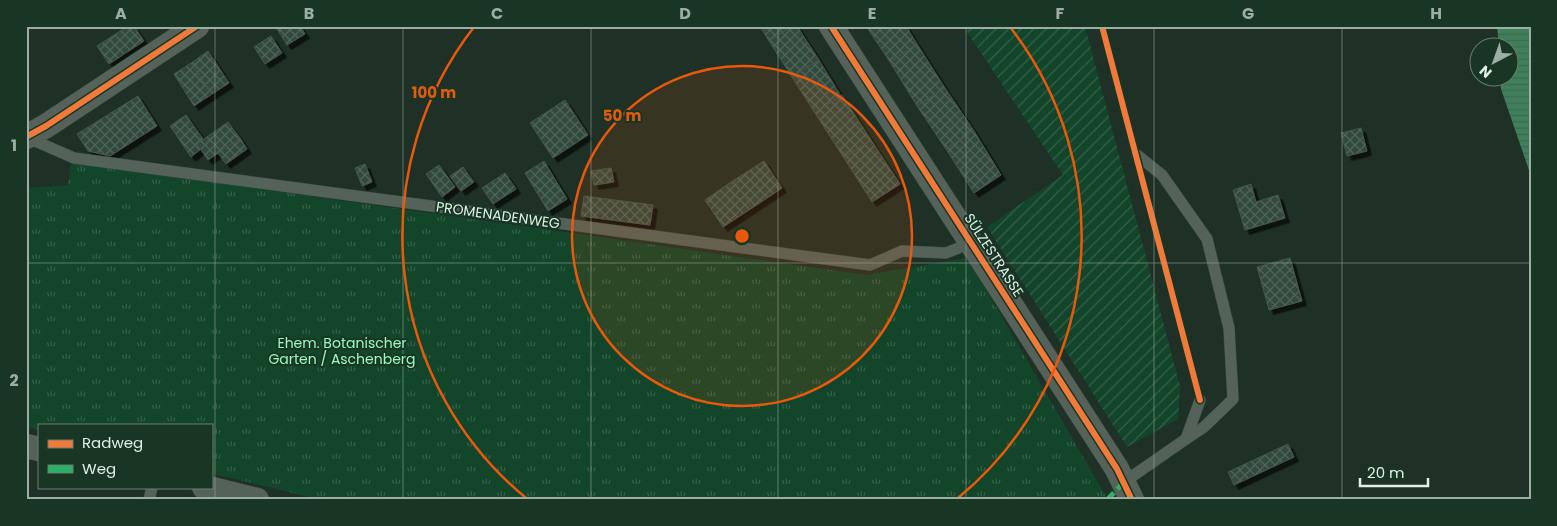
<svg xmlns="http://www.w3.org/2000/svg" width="1557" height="526" font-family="Poppins,sans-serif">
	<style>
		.park { fill: url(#park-tufts) }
		.garden { fill: url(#garden-furrows) }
		.water { fill: url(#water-rules) }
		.building { fill: url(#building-cross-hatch); stroke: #47554c; filter: url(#shadow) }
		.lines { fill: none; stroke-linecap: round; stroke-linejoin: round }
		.service-casing { stroke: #3c4a42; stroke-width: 12 }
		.minor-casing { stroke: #3c4a42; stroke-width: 25 }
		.service { stroke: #556259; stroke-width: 11 }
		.minor { stroke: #556259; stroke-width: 24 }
		.quiet { stroke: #2db169; stroke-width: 5; stroke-dasharray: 10 5; stroke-linecap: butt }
		.cycleway-casing { stroke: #193625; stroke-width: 9 }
		.cycleway { stroke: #f17a3a; stroke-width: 6 }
		.grid { fill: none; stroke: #9cada2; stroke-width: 1; stroke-opacity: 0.55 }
		.ring { fill: none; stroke: #e8590c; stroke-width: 2.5 }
		.labels { text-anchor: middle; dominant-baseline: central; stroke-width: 4; stroke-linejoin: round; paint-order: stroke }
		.street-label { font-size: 14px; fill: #dff0e4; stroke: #193625 }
		.park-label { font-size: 14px; fill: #97fabf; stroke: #193625 }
		.centre { fill: #e8590c; stroke: #193625; stroke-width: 2.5 }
		.ring-label { font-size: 15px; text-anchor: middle; font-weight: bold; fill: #e8590c; stroke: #193625; stroke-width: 4; stroke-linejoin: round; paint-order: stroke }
		.neatline { fill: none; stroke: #9cada2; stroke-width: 2 }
		.grid-label { font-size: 16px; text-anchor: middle; font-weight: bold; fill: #9cada2 }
	</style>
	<defs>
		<pattern id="park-tufts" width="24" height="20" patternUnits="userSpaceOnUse" patternTransform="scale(1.25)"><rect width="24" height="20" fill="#13452b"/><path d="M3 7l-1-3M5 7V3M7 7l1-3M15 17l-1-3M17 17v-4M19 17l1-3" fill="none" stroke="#35604a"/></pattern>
		<pattern id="garden-furrows" width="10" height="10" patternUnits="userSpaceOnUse" patternTransform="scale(1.25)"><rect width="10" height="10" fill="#13452b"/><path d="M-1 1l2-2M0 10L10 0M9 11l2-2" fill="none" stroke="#35604a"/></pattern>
		<pattern id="water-rules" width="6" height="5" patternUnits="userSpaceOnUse" patternTransform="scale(1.25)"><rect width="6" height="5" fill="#3f805b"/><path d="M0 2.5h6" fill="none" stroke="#416751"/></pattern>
		<pattern id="building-cross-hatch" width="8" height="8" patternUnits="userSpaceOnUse" patternTransform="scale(1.25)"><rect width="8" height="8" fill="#324a3e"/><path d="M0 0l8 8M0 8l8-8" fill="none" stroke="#4f645a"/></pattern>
		<filter id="shadow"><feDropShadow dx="4.5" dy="4.5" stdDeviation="0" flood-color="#0009"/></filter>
	</defs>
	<rect width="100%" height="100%" fill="#1f3026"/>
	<!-- park -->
	<path class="park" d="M71,162L866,275L968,258L1108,500H321L211,473V425H39V430L26,427V188L68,185Z"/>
	<!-- garden -->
	<path class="garden" d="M963,26H1085L1180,386L1178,419L1127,447L987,227L1063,175Z"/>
	<!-- water -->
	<path class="water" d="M1497,26H1531V176L1501,89L1500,78H1510V48L1499,47Z"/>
	<!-- building -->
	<g class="building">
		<path d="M128,26H134L144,41L109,64L97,46Z"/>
		<path d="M275,26H300L305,34L287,45Z"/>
		<path d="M760,26H792L769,41Z"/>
		<path d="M792,26H797L819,60L792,77L769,41Z"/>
		<path d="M866,26H906L917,44L890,62Z"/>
		<path d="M271,36L282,53L265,64L254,47Z"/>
		<path d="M917,44L945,88L917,106L890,62Z"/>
		<path d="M208,51L229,83L212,94L191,63Z"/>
		<path d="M819,60L841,96L815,113L792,77Z"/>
		<path d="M191,63L212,94L194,106L174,74Z"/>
		<path d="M945,88L974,131L946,149L917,106Z"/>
		<path d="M842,95L871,140L844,158L815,113Z"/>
		<path d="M138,96L157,126L110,156L88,151L77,134Z"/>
		<path d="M565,100L588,135L553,158L530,123Z"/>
		<path d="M186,115L203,139L197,144L201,149L191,157L170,126Z"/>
		<path d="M228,122L240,138L208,160L197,144Z"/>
		<path d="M1361,128L1367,151L1347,156L1341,133Z"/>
		<path d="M974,131L1001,175L974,193L946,149Z"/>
		<path d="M240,138L247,149L226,164L218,153Z"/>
		<path d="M871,140L900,184L872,202L844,158Z"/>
		<path d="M544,161L567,199L548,211L525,173Z"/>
		<path d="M764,161L782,188L752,208L734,180Z"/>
		<path d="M365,164L372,182L362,186L355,168Z"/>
		<path d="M439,165L455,187L442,197L426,174Z"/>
		<path d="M463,167L474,182L461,191L450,176Z"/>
		<path d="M611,168L614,182L594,185L591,171Z"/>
		<path d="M505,173L516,189L493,204L482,188Z"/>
		<path d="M734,180L752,208L723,227L705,200Z"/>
		<path d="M1251,184L1256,202L1278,195L1285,218L1245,230L1233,190Z"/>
		<path d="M584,196L653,205L650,225L581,216Z"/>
		<path d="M1290,258L1302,301L1269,310L1257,267Z"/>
		<path d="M1288,444L1294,457L1264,471L1258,458Z"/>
		<path d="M1258,458L1264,471L1234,485L1228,472Z"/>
	</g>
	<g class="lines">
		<!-- service casing -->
		<g class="service-casing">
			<g id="service">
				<path d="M26,137L74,158L870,265L902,251L946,253L971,243"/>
				<path d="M1137,155L1162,175L1207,239L1229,328L1233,399L1204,427L1186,439"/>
				<path d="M1124,482L1186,439L1200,400"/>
				<path d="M149,500L152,487"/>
			</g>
		</g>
		<!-- minor casing -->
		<g class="minor-casing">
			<g id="minor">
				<path d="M831,26L1117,469L1132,500"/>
				<path d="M26,137L46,126L197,26"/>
				<path d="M26,446L39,449"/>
				<path d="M204,487L257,500"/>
			</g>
		</g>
		<!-- service -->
		<use href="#service" class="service"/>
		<!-- minor -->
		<use href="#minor" class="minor"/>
		<!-- quiet -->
		<path class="quiet" d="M1107,500L1124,482"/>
		<!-- cycleway casing -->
		<g class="cycleway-casing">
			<g id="cycleway">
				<path d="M831,26L1117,469L1132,500"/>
				<path d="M1102,26L1200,400"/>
				<path d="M26,137L46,126L197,26"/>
			</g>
		</g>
		<!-- cycleway -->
		<use href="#cycleway" class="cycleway"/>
	</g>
	<!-- grid -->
	<path class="grid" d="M215,26V500M403,26V500M591,26V500M778,26V500M966,26V500M1154,26V500M1342,26V500M26,263H1531"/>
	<!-- distance rings -->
	<circle cx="742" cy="236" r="170" fill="#e8590c" fill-opacity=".12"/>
	<g class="ring">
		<circle cx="742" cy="236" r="170"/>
		<path d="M526 498A340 340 0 0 1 474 27M1010 27A340 340 0 0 1 958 498"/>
	</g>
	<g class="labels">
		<!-- street labels -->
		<g class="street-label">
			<text transform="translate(498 215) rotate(8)">PROMENADENWEG</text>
			<text transform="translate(994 255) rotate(57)">SÜLZESTRASSE</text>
		</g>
		<!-- park labels -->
		<g class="park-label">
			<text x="342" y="343">Ehem. Botanischer<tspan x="342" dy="16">Garten / Aschenberg</tspan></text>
		</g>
	</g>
	<circle cx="742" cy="236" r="8" class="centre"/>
	<g class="ring-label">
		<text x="434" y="98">100 m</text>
		<text x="622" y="121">50 m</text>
	</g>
	<!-- border -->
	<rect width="1557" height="526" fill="none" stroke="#193625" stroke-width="55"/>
	<!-- legend -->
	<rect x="38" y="424" width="175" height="65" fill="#193625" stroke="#688071"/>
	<rect x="48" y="440" width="25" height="8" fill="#f17a3a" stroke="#688071"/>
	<text x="82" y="448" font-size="15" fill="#dff0e4">Radweg</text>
	<rect x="48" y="465" width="25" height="8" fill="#2db169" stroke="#688071"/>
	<text x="82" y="474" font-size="15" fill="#dff0e4">Weg</text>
	<!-- north arrow -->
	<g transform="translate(1494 62) rotate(221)"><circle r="24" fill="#193625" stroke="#688071"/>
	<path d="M0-4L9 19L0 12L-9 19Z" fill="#9cada2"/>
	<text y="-8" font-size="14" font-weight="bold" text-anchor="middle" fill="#dff0e4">N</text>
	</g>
	<!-- scale -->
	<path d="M1360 478v8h68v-8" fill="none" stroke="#dff0e4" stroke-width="2.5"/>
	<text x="1367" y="478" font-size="15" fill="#dff0e4" stroke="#193625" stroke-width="4" paint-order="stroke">20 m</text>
	<rect x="28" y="28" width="1502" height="470" class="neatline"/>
	<g class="grid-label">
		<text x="121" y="19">A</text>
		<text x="309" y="19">B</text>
		<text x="497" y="19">C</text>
		<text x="685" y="19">D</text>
		<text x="872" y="19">E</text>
		<text x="1060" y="19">F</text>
		<text x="1248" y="19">G</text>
		<text x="1436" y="19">H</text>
		<text x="14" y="151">1</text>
		<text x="14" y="386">2</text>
	</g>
</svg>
